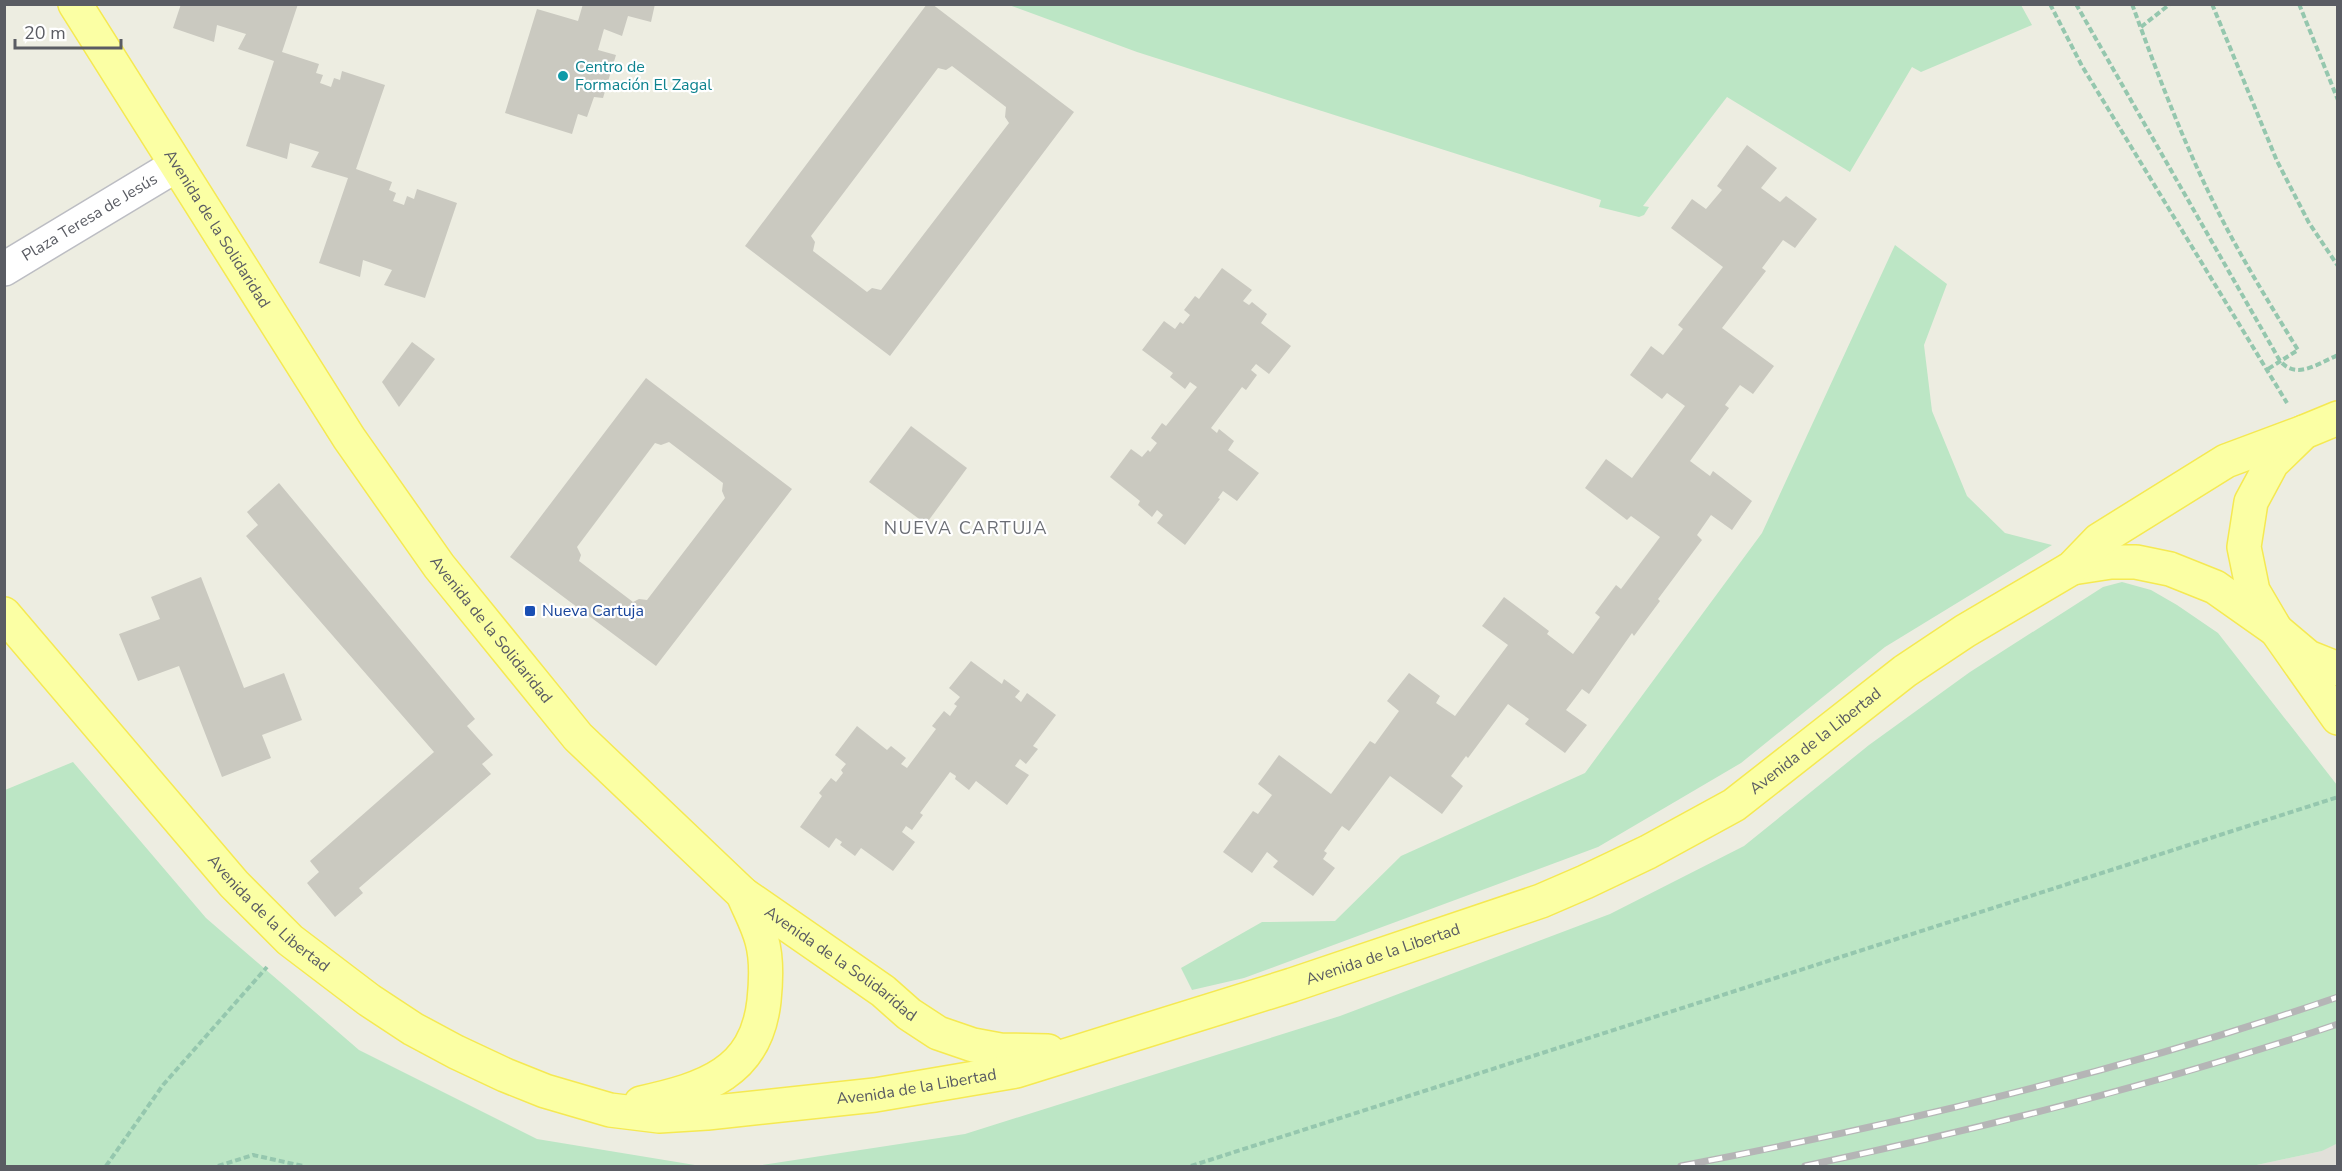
<svg xmlns="http://www.w3.org/2000/svg" width="2342" height="1171" font-family="'Nunito Sans',sans-serif">
	<style>
		.industrial { fill: #e1e0d9 }
		.green { fill: #bce6c5 }
		.building { fill: #cac9c0; fill-rule: evenodd }
		.lines { fill: none; stroke-linecap: round; stroke-linejoin: round }
		.street-casing { stroke: #bcbdc3; stroke-width: 36 }
		.primary-casing { stroke: #f5e952; stroke-width: 36 }
		.path { stroke: #95c7ae; stroke-width: 4; stroke-dasharray: 6 3; stroke-linecap: butt }
		.street { stroke: #fff; stroke-width: 33 }
		.primary { stroke: #fbffa4; stroke-width: 33 }
		.rail-casing { stroke: #b5b5b6; stroke-width: 7 }
		.rail { stroke: #fff; stroke-width: 4.5; stroke-dasharray: 14; stroke-linecap: butt }
		.culture-dot { fill: #0f9aa8; stroke: #fff; stroke-width: 2 }
		.transit-dot { fill: #1a4fb4; stroke: #fff; stroke-width: 2 }
		.labels { text-anchor: middle; dominant-baseline: central; stroke-width: 4.5; stroke-linejoin: round; paint-order: stroke }
		.culture-label { font-size: 16px; fill: #0d838f; stroke: #fff; text-anchor: start }
		.street-label { font-size: 16px; fill: #5a5c63; stroke: #fff }
		.transit-label { font-size: 16px; fill: #164399; stroke: #fff; text-anchor: start }
		.neighbourhood-label { font-size: 18px; letter-spacing: 1.5px; fill: #6b6e75; stroke: #fff }
	</style>
	<rect width="100%" height="100%" fill="#edede1"/>
	<!-- industrial -->
	<path class="industrial" d="M2337,1141V1166H2252L2322,1151Z"/>
	<!-- green -->
	<g class="green">
		<path d="M2021,5L2032,25L1921,72L1912,67L1850,172L1727,97L1643,206L1649,207L1644,215L1639,217L1599,207L1601,200L1137,52L1009,5Z"/>
		<path d="M1895,245L1947,284L1924,345L1932,411L1967,496L2005,533L2052,545L1885,647L1741,763L1598,847L1244,978L1192,990L1181,968L1262,922L1335,921L1401,856L1585,773L1762,533Z"/>
		<path d="M2122,582L2151,590L2177,605L2218,633L2337,785L2338,1143L2322,1151L2252,1166H756L965,1134L1340,1016L1610,914L1744,846L1869,745L1970,672L2103,587Z"/>
		<path d="M73,762L206,918L359,1050L537,1139L701,1166H5V790Z"/>
	</g>
	<!-- building -->
	<g class="building">
		<path d="M181,4H298L282,52L319,64L316,73L323,75L320,83L331,87L334,78L340,80L342,71L385,85L356,169L392,182L389,190L396,193L393,201L404,205L407,196L414,199L417,189L457,203L425,298L384,285L392,270L363,260L360,277L319,263L348,178L311,167L319,152L290,143L287,159L246,146L274,61L238,49L246,34L217,25L214,42L173,28Z"/>
		<path d="M583,4H655L651,22L628,16L622,36L604,29L598,50L616,55L603,98L594,97L587,117L578,114L572,134L505,113L537,9L578,21Z"/>
		<path d="M927,4H932L1074,112L890,356L745,246ZM952,66L1006,107L1005,117L1009,123L881,290L872,288L867,292L813,251L815,242L811,236L938,68L946,70Z"/>
		<path d="M1747,145L1777,168L1761,188L1780,202L1786,196L1817,219L1795,248L1783,240L1762,268L1766,271L1722,328L1774,366L1753,394L1740,385L1725,405L1729,408L1690,461L1710,476L1713,471L1752,501L1732,530L1711,515L1697,535L1702,540L1658,599L1660,601L1634,636L1632,633L1589,694L1582,689L1566,710L1587,725L1565,753L1525,724L1529,719L1508,704L1468,758L1466,756L1451,776L1463,786L1442,814L1390,776L1349,831L1342,826L1324,851L1327,853L1323,859L1335,868L1313,896L1273,867L1278,861L1267,852L1252,873L1223,852L1253,811L1258,814L1272,795L1258,784L1279,755L1331,794L1370,741L1375,744L1399,711L1387,701L1409,673L1440,696L1436,703L1455,716L1508,645L1482,626L1504,597L1549,631L1547,634L1573,654L1600,617L1595,613L1616,585L1621,589L1660,537L1631,516L1627,520L1585,488L1606,459L1632,478L1685,406L1667,393L1662,399L1630,375L1651,346L1663,355L1683,329L1678,325L1723,267L1671,228L1692,199L1706,209L1722,190L1717,186Z"/>
		<path d="M1222,268L1252,290L1243,301L1249,305L1252,302L1267,314L1261,323L1291,346L1269,374L1256,364L1251,370L1257,375L1246,390L1242,387L1211,428L1217,433L1219,429L1234,441L1228,450L1259,473L1237,501L1223,491L1218,498L1220,499L1185,545L1157,523L1163,515L1157,510L1152,517L1138,505L1140,501L1110,477L1131,449L1142,457L1148,450L1150,452L1157,443L1151,438L1162,423L1166,426L1197,387L1190,382L1185,389L1170,377L1173,373L1142,350L1164,321L1175,329L1180,322L1183,324L1190,315L1184,310L1195,296L1199,299Z"/>
		<path d="M412,342L435,359L399,407L382,382Z"/>
		<path d="M646,378L792,489L656,666L510,557ZM669,442L723,483L722,491L725,498L647,600L639,599L633,602L579,561L581,555L577,547L655,443L661,445Z"/>
		<path d="M911,426L967,468L926,524L869,482Z"/>
		<path d="M279,483L475,719L467,726L493,755L482,764L491,774L359,888L363,893L335,917L307,883L319,872L310,861L434,752L246,536L258,525L247,512Z"/>
		<path d="M201,577L244,688L284,673L302,720L262,735L271,758L222,777L179,666L138,681L119,634L160,619L151,597Z"/>
		<path d="M971,661L1002,684L1004,679L1020,691L1015,697L1021,702L1027,693L1056,715L1033,746L1038,749L1026,764L1020,759L1015,766L1029,775L1007,805L976,781L969,790L955,779L956,776L950,772L920,813L923,815L912,830L906,826L902,832L915,842L893,871L861,848L855,856L840,845L842,842L836,838L829,848L800,827L822,796L819,793L831,778L836,782L843,773L841,770L846,764L835,755L857,726L887,750L891,746L906,758L901,764L907,768L936,729L932,726L944,711L950,716L957,706L954,704L960,697L949,688Z"/>
	</g>
	<g class="lines">
		<!-- street casing -->
		<g class="street-casing">
			<g id="street">
				<path id="s1" d="M4,269L175,166"/>
			</g>
		</g>
		<!-- primary casing -->
		<g class="primary-casing">
			<g id="primary">
				<path id="s2" d="M75,4L349,438L439,566L578,737L743,894L883,991L909,1014L938,1033L973,1045L1000,1050L1048,1051"/>
				<path d="M2338,418L2304,432L2272,463L2251,502L2244,547L2253,591L2276,630L2338,718"/>
				<path d="M2072,568L2111,562H2136L2170,569L2215,587L2276,630L2308,657L2338,669"/>
				<path id="s3" d="M4,614L234,884L290,940L369,1000L413,1029L456,1052L505,1075L545,1091L610,1110L659,1116L707,1113L875,1095L1016,1071L1292,985L1541,901L1585,882L1648,852L1734,805L1905,671L1965,631L2072,568L2099,540L2226,461L2304,432"/>
				<path d="M641,1103C705,1089 756,1073 764,1001C766,982 767,959 762,941C758,925 749,909 743,894"/>
			</g>
		</g>
		<!-- path -->
		<g class="path">
			<path d="M2050,4L2082,66L2287,403"/>
			<path d="M2076,4L2280,361C2297,380 2317,364 2338,355"/>
			<path d="M2132,4C2155,67 2179,131 2208,191C2234,246 2266,298 2298,350L2268,369"/>
			<path d="M2212,4L2277,161L2309,223L2338,266"/>
			<path d="M2299,4L2338,100"/>
			<path d="M2141,27L2170,4"/>
			<path d="M106,1166L163,1085L267,967"/>
			<path d="M218,1166L253,1155L303,1166"/>
			<path d="M1191,1166L2338,797"/>
		</g>
		<!-- street -->
		<use href="#street" class="street"/>
		<!-- primary -->
		<use href="#primary" class="primary"/>
		<!-- rail casing -->
		<g class="rail-casing">
			<g id="rail">
				<path d="M1681,1166C1905,1123 2122,1071 2338,997"/>
				<path d="M1805,1166C1985,1128 2163,1083 2338,1024"/>
			</g>
		</g>
		<!-- rail -->
		<use href="#rail" class="rail"/>
	</g>
	<!-- markers -->
	<circle class="culture-dot" cx="563" cy="76" r="6"/>
	<rect class="transit-dot" x="524" y="605" width="12" height="12" rx="3"/>
	<g class="labels">
		<!-- culture labels -->
		<g class="culture-label">
			<text x="575" y="67">Centro de<tspan x="575" dy="18">Formación El Zagal</tspan></text>
		</g>
		<!-- street labels -->
		<g class="street-label">
			<text stroke="none"><textPath href="#s1" startOffset="100">Plaza Teresa de Jesús</textPath></text>
			<text stroke="none"><textPath href="#s2" startOffset="266">Avenida de la Solidaridad</textPath></text>
			<text stroke="none"><textPath href="#s2" startOffset="752">Avenida de la Solidaridad</textPath></text>
			<text stroke="none"><textPath href="#s3" startOffset="2080">Avenida de la Libertad</textPath></text>
			<text stroke="none"><textPath href="#s3" startOffset="400">Avenida de la Libertad</textPath></text>
			<text stroke="none"><textPath href="#s3" startOffset="1594">Avenida de la Libertad</textPath></text>
			<text stroke="none"><textPath href="#s2" startOffset="1238">Avenida de la Solidaridad</textPath></text>
			<text stroke="none"><textPath href="#s3" startOffset="1108">Avenida de la Libertad</textPath></text>
		</g>
		<!-- transit labels -->
		<g class="transit-label">
			<text x="542" y="611">Nueva Cartuja</text>
		</g>
		<!-- neighbourhood labels -->
		<g class="neighbourhood-label">
			<text x="966" y="528">NUEVA CARTUJA</text>
		</g>
	</g>
	<!-- border -->
	<rect width="2342" height="1171" fill="none" stroke="#5a5c63" stroke-width="12"/>
	<!-- scale -->
	<path d="M15 39v9h106v-9" fill="none" stroke="#5a5c63" stroke-width="3"/>
	<text x="24" y="39" font-size="18" fill="#5a5c63" stroke="#ffffff" stroke-width="4.5" paint-order="stroke">20 m</text>
</svg>
